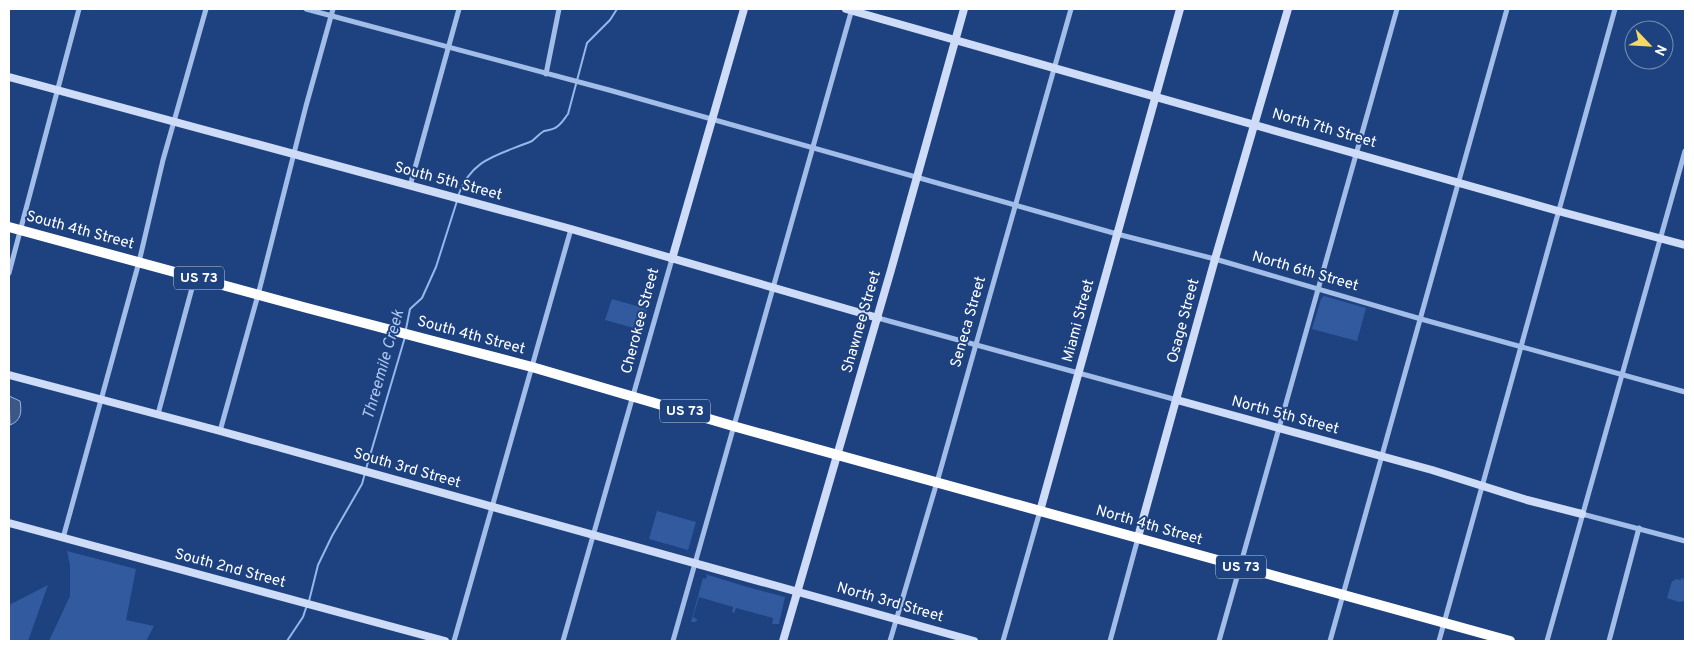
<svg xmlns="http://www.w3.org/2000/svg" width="1694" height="650" font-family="Overpass,sans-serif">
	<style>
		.green { fill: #325a9f }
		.water { fill: #3c5785; stroke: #96b7ea }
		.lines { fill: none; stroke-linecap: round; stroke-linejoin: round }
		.stream { stroke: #96b7ea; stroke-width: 2 }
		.street { stroke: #a3bde9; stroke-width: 5 }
		.secondary { stroke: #cedcf7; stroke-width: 8 }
		.highway { stroke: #fff; stroke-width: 10 }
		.labels { text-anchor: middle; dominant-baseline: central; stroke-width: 4; stroke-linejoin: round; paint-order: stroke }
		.shield { fill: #1e4280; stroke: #bcc6d9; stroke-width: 1 }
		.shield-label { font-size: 14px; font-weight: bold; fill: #fff }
		.street-label { font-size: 15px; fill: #fff; stroke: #1e4280 }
		.water-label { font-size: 16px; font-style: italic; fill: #aec7f0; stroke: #1e4280 }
	</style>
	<rect width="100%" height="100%" fill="#1e4280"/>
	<!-- green -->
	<g class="green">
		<path d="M1324,296L1366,308L1357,341L1312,329L1321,299Z"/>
		<path d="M612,299L647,309L641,330L605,320Z"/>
		<path d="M657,511L696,522L688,550L649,539Z"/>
		<path d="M67,551L136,569L126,620L154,626L146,641H49L70,596V565Z"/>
		<path d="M705,574L747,587L785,597L779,624H772L773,618L736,608L734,613L732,612L733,607L699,597L693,617L698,620L695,622H691L703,578L706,579L707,576Z"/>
		<path d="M1682,577L1685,583V601L1679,602L1667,598L1672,581H1674L1675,579L1681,580Z"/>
		<path d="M48,585L28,641H9V605Z"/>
	</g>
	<!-- water -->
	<path class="water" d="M9,396L20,401C22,412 21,421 10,425Z"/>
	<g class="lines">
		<!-- stream -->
		<g class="stream">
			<path d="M458,196C471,158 499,155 532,141C536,138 539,134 544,131C547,130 552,130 555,128C561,125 564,119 568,114L587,43L610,20L617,9"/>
			<path d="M406,329L410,309L422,298L436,267L457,201"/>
			<path d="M366,469L405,337"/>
			<path d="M309,601L318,565L332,536L362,484L365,473"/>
			<path d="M287,641L303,617L307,605"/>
		</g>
		<!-- street -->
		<g class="street">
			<path d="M306,9L609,90L1117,234L1215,259L1421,319L1685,392"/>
			<path d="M546,74L559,9"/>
			<path d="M410,186L459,9"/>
			<path d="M9,273L79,9"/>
			<path d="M878,318L1177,400"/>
			<path d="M158,414L195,277"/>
			<path d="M220,431L258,295L306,106L333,9"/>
			<path d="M1582,514L1685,541"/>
			<path d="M63,538L139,262L163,160L206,9"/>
			<path d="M454,641L571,229"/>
			<path d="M563,641L672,259"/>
			<path d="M673,641L852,9"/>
			<path d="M890,641L937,482L1071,9"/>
			<path d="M1003,641L1040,511"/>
			<path d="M1110,641L1138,538"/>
			<path d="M1219,641L1397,9"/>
			<path d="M1330,641L1507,9"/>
			<path d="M1439,641L1615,9"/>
			<path d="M1547,641L1685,151"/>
			<path d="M1609,641L1639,528"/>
		</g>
		<!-- secondary -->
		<g class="secondary">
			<path d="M846,9L1558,211L1685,245"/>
			<path d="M9,77L571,229L878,318"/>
			<path d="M672,259L744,9"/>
			<path d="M9,375L220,431L974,641"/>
			<path d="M1177,400L1432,470L1527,500L1582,514"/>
			<path d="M1040,511L1180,9"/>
			<path d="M9,523L445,641"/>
			<path d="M1138,537L1215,259L1288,9"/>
			<path d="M783,641L891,270L964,9"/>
		</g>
		<!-- highway -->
		<path class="highway" d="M9,227L307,308L532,367L733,426L1510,641"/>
	</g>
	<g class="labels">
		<!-- shield labels -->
		<g class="shield">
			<rect x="174" y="266.5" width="50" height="23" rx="4"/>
			<rect x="660" y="399.5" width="50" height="23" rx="4"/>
			<rect x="1216" y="555.5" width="50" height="23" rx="4"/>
		</g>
		<g class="shield-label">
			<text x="199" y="278">US 73</text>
			<text x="685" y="411">US 73</text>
			<text x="1241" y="567">US 73</text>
		</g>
		<!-- street labels -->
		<g class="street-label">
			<text transform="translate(1324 129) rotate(16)">North 7th Street</text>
			<text transform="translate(448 182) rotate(15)">South 5th Street</text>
			<text transform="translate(80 231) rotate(15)">South 4th Street</text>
			<text transform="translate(1305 272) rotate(16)">North 6th Street</text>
			<text transform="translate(641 321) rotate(-75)">Cherokee Street</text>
			<text transform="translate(1079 321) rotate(-75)">Miami Street</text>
			<text transform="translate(1184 321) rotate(-75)">Osage Street</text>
			<text transform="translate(862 322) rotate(-74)">Shawnee Street</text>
			<text transform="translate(969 322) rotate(-74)">Seneca Street</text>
			<text transform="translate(471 336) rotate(15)">South 4th Street</text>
			<text transform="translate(1285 416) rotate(15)">North 5th Street</text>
			<text transform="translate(407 469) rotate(16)">South 3rd Street</text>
			<text transform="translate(1149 526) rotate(16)">North 4th Street</text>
			<text transform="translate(230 569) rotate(15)">South 2nd Street</text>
			<text transform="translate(890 603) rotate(16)">North 3rd Street</text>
		</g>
		<!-- water labels -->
		<g class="water-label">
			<text transform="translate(384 365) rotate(-74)">Threemile Creek</text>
		</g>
	</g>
	<!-- border -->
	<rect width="1694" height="650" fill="none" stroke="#ffffff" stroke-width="20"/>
	<!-- north arrow -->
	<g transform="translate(1649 45) rotate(115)"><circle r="24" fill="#1e4280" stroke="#788eb3"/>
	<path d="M0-4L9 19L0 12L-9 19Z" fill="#f7d862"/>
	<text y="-8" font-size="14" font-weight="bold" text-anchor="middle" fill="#ffffff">N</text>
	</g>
</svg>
